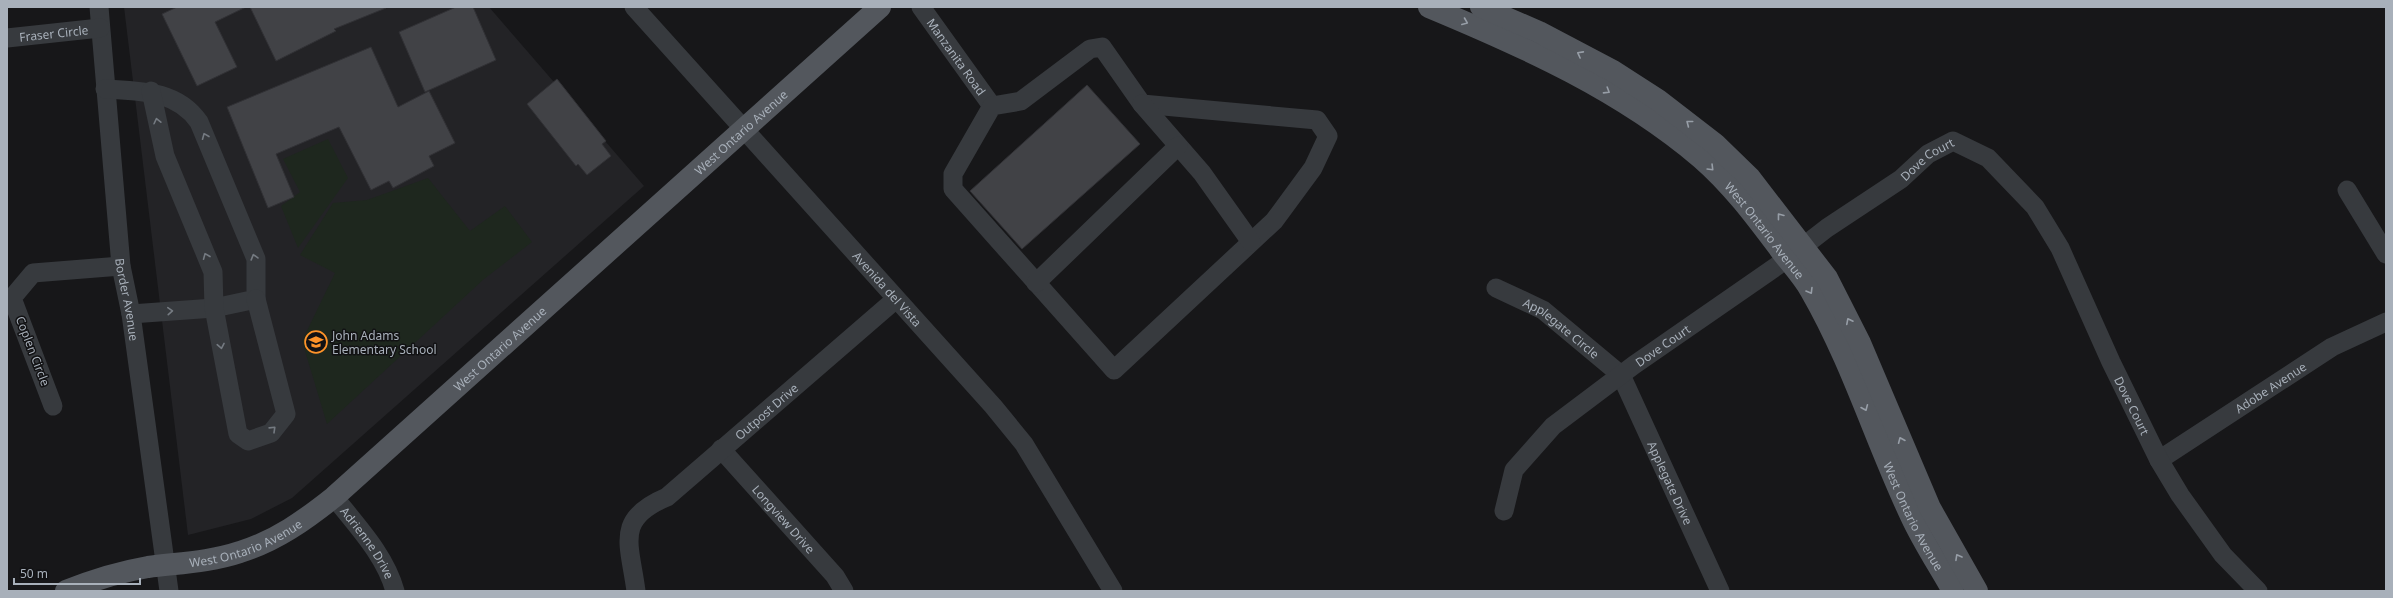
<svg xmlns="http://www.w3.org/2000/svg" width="2393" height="598" font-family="'Noto Sans',sans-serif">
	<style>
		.built { fill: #232326 }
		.green { fill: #1e271e }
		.building { fill: #414246; stroke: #313135 }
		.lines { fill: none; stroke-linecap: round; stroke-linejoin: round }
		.minor { stroke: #373a3e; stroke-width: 19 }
		.major { stroke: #53575d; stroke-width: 22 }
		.oneway { stroke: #979ea7 }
		.oneway2 { stroke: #757b82 }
		.labels { text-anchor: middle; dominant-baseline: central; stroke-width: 3; stroke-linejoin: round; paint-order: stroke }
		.street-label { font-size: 12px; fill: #a8b0ba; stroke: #121214 }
		.poi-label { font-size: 12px; fill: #a8b0ba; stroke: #121214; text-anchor: start }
	</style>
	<rect width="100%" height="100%" fill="#171719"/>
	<!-- built -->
	<path class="built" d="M124,7H489L644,186L292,498L251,519L188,535Z"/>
	<!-- green -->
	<g class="green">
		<path d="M328,139L348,178L298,248L281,206L300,192L283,159Z"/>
		<path d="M428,178L470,231L505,206L532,242L484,279L327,424L302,341L335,273L300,255L333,203L367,200Z"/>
	</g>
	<!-- building -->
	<g class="building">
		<path d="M177,7H246L215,22L237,67L197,86L162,14Z"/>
		<path d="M250,7H386V8L334,29L336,31L276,61Z"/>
		<path d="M456,7H473L496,60L425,92L399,32Z"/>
		<path d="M371,47L398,107L429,91L455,143L429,156L434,166L393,188L389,181L371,190L339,127L276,154L294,197L268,208L227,107Z"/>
		<path d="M557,79L606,141L602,144L611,156L587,175L578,164L576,166L527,104Z"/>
		<path d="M1087,85L1140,144L1022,249L970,191Z"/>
	</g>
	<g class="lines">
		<!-- minor -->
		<g class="minor">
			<path id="s1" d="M99,7L121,266L131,314L169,591"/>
			<path id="s2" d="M634,7L993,406L1024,444L1113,591"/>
			<path id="s3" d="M921,7L992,106"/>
			<path id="s4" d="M7,38L100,28"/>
			<path d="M1102,47L1142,104L1317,120L1328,136L1313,168L1274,221L1114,370L953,189V174L992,106L1021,101L1090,49Z"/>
			<path d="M105,89C140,91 177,90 199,122L256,259V299L214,308L131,314"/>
			<path d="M151,91L165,156L213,272L214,308L238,434L248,441L271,433L286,414L256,299"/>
			<path d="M1142,104L1202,173L1251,242"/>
			<path d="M2347,190L2386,254"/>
			<path d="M1036,283L1178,146"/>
			<path id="s5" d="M1496,288L1543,310L1621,375L1720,591"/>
			<path d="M53,406L12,298L33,273L121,266"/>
			<path id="s6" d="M721,449L835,576L844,591"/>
			<path id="s7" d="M2159,460L2332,347L2386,322"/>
			<path id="s8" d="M334,497C357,526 385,555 395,591"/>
			<path id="s9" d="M1504,511L1514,470L1553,426L1634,365L1787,259L1827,228L1901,179L1928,154L1953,141L1988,158L2035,207L2060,248L2111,362L2159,460L2180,495L2223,555L2258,591"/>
			<path id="s10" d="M636,591C630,544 614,519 667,497L896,299"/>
		</g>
		<!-- major -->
		<g class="major">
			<path id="s11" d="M1429,7C1525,47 1621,90 1701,158C1731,184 1755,216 1779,248C1789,262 1802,275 1811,291C1852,362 1876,442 1911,516C1923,542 1939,566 1953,591"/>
			<path d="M1481,7L1539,32L1613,71L1658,100L1715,144L1750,178L1827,278L1860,343L1930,508L1977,591"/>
			<path id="s12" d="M66,591C93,580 119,572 148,567C178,563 210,562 240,552C276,541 305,520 334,497L880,7"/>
		</g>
	</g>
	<!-- one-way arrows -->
	<defs><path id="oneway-chevron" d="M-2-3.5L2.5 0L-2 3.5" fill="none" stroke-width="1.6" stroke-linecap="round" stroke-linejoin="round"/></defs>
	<g class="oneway">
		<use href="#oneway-chevron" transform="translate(1465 22) rotate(22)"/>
		<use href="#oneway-chevron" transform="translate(1580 54) rotate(-152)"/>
		<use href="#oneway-chevron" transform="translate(1607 91) rotate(32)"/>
		<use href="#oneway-chevron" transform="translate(1689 123) rotate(-142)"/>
		<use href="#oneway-chevron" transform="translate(1711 168) rotate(45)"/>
		<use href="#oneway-chevron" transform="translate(1780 216) rotate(-128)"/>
		<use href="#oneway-chevron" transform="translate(1810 291) rotate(59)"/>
		<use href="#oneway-chevron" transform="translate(1849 321) rotate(-117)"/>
		<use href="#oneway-chevron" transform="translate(1865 408) rotate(67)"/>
		<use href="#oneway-chevron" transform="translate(1901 440) rotate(-113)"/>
		<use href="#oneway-chevron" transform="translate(1958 557) rotate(-119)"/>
	</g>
	<g class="oneway2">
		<use href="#oneway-chevron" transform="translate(157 121) rotate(-103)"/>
		<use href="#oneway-chevron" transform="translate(205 136) rotate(-112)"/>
		<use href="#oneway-chevron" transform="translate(206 256) rotate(-112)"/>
		<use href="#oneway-chevron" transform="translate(254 257) rotate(-106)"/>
		<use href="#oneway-chevron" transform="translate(170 311) rotate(-4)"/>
		<use href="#oneway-chevron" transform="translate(221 346) rotate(79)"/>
		<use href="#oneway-chevron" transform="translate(273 429) rotate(-44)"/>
	</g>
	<!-- icons -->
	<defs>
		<g id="school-ring" transform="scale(1.15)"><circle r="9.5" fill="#121214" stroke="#fd932a" stroke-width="1.5"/><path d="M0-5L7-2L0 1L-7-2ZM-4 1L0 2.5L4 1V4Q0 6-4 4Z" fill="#fd932a"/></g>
	</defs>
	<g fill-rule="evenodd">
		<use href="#school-ring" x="316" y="342"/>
	</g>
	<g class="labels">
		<!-- street labels -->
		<g class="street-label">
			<text stroke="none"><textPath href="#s4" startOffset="47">Fraser Circle</textPath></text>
			<text stroke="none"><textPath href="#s3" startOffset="61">Manzanita Road</textPath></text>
			<text stroke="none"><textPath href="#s12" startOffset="835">West Ontario Avenue</textPath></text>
			<text stroke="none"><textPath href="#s9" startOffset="561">Dove Court</textPath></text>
			<text stroke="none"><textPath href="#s11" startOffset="409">West Ontario Avenue</textPath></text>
			<text stroke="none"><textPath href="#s2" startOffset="379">Avenida del Vista</textPath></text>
			<text stroke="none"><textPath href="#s1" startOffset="294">Border Avenue</textPath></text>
			<text stroke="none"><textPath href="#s5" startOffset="77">Applegate Circle</textPath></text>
			<text stroke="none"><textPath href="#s9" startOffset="237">Dove Court</textPath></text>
			<text stroke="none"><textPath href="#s12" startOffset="511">West Ontario Avenue</textPath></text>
			<text transform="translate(33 351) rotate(69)">Coplen Circle</text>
			<text stroke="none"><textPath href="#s7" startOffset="133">Adobe Avenue</textPath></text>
			<text stroke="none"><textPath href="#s9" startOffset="921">Dove Court</textPath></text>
			<text stroke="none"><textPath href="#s10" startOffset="244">Outpost Drive</textPath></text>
			<text stroke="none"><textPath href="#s5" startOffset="272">Applegate Drive</textPath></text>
			<text stroke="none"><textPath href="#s11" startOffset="733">West Ontario Avenue</textPath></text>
			<text stroke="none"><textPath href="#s6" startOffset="94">Longview Drive</textPath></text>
			<text stroke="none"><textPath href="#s12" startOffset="187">West Ontario Avenue</textPath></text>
			<text stroke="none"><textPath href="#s8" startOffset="57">Adrienne Drive</textPath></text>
		</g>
		<!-- poi labels -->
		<g class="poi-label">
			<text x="332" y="335">John Adams<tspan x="332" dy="14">Elementary School</tspan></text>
		</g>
	</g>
	<!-- border -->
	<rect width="2393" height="598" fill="none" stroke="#a8b0ba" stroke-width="16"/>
	<!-- scale -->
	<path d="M14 578v6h126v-6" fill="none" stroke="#a8b0ba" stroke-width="2"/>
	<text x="20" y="578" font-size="12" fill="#a8b0ba" stroke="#121214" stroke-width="3" paint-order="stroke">50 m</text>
</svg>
